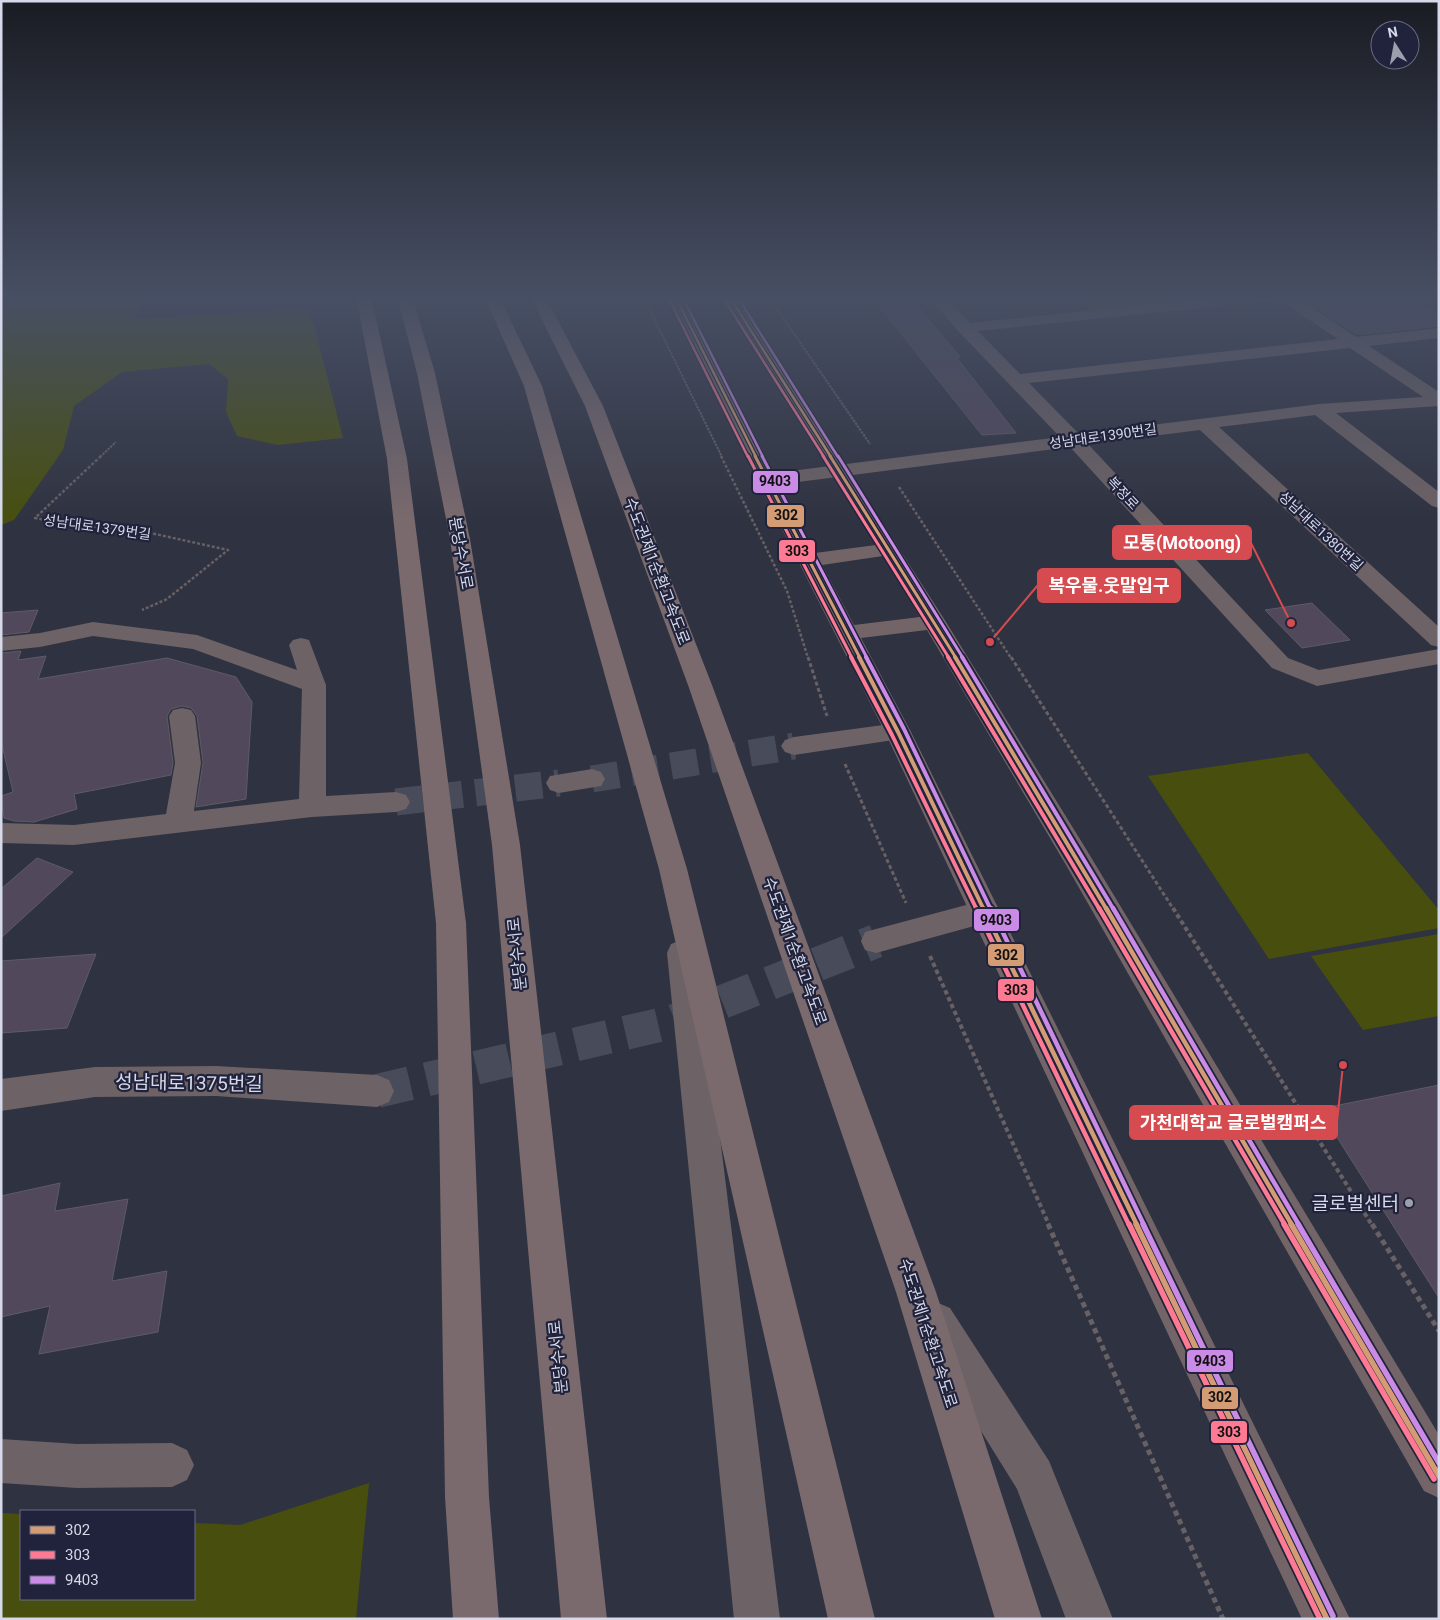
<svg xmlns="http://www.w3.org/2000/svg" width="1440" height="1620" font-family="Roboto,'Noto Sans KR',sans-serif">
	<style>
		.green { fill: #484f0e }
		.building { fill: #51485b; stroke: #5d5b66 }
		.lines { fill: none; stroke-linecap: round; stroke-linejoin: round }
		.minor-tunnel-far1 { stroke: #484b59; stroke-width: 27; stroke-dasharray: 27 13; stroke-linecap: butt }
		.minor-tunnel { stroke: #484b59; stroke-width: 34; stroke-dasharray: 34 17; stroke-linecap: butt }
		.path-far4 { stroke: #676065; stroke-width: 2; stroke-dasharray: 2.5 1; stroke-linecap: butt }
		.path-far3 { stroke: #676065; stroke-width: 2.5; stroke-dasharray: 3 2; stroke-linecap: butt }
		.path-far2 { stroke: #676065; stroke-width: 3; stroke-dasharray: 4 2.5; stroke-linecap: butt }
		.path-far1 { stroke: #676065; stroke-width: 4; stroke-dasharray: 4.5 3; stroke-linecap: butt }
		.path { stroke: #676065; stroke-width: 5; stroke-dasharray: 5.5 4; stroke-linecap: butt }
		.minor { fill: #6d6265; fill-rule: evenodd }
		.major { fill: #736567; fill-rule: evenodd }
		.highway { fill: #7a6a6d; fill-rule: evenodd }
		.bus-1-far4-casing { stroke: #20233b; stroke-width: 5 }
		.bus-1-far3-casing { stroke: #20233b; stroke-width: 6 }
		.bus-1-far2-casing { stroke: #20233b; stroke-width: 8 }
		.bus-1-far1-casing { stroke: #20233b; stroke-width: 8 }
		.bus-1-casing { stroke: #20233b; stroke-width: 9 }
		.bus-2-far4-casing { stroke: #20233b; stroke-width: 5 }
		.bus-2-far3-casing { stroke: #20233b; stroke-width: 6 }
		.bus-2-far2-casing { stroke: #20233b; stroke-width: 8 }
		.bus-2-far1-casing { stroke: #20233b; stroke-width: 8 }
		.bus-2-casing { stroke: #20233b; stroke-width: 9 }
		.bus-3-far4-casing { stroke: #20233b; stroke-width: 5 }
		.bus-3-far3-casing { stroke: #20233b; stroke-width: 6 }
		.bus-3-far2-casing { stroke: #20233b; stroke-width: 8 }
		.bus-3-far1-casing { stroke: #20233b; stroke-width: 8 }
		.bus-3-casing { stroke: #20233b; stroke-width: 9 }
		.bus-1-far4 { stroke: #d39c74; stroke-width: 2.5 }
		.bus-1-far3 { stroke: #d39c74; stroke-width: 3 }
		.bus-1-far2 { stroke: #d39c74; stroke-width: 4 }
		.bus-1-far1 { stroke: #d39c74; stroke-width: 4.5 }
		.bus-1 { stroke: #d39c74; stroke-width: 5.5 }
		.bus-2-far4 { stroke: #fe7a93; stroke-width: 2.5 }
		.bus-2-far3 { stroke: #fe7a93; stroke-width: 3 }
		.bus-2-far2 { stroke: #fe7a93; stroke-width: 4 }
		.bus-2-far1 { stroke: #fe7a93; stroke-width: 4.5 }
		.bus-2 { stroke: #fe7a93; stroke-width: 5.5 }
		.bus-3-far4 { stroke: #ca8be6; stroke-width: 2.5 }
		.bus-3-far3 { stroke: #ca8be6; stroke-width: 3 }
		.bus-3-far2 { stroke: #ca8be6; stroke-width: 4 }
		.bus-3-far1 { stroke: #ca8be6; stroke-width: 4.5 }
		.bus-3 { stroke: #ca8be6; stroke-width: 5.5 }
		.poi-dot { fill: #9b9fae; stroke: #20233b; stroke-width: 2 }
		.labels { text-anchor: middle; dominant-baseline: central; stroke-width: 4.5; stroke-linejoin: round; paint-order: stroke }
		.far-street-label { font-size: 14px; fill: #d5d9e9; stroke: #20233b }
		.street-label { font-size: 16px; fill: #d5d9e9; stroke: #20233b }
		.near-street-label { font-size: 19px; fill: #d5d9e9; stroke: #20233b }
		.near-poi-label { font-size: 19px; fill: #d5d9e9; stroke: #20233b; text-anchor: end }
		.leader { fill: none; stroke: #d64b4f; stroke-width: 2 }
		.callout-dot { fill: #d64b4f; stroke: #20233b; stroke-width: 2 }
		.callout { fill: #d64b4f; stroke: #d64b4f; stroke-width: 2 }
		.callout-label { font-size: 18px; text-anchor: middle; font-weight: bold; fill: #fff }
		.line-badge { stroke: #20233b; stroke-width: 2 }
		.pale-badge-label { font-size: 14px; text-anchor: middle; font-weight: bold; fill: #111 }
	</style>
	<rect width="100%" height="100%" fill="#2f3240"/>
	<!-- green -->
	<g class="green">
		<path d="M1,296H142L134,319L308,310L316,333L343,438L278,445L237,436L226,412L228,379L209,364L122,372L74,406L63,450L14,520L1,525Z"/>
		<path d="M1075,296H1255L1093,312Z"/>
		<path d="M1308,753L1439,910V928L1269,959L1148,776Z"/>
		<path d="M1439,934V1016L1363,1030L1311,956Z"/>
		<path d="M369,1483L356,1619H1V1513L21,1514V1599H194V1523L240,1525Z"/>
	</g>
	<!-- building -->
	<g class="building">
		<path d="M871,296H905L912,304L915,303L960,357H956L1016,433L982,435Z"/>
		<path d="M1299,296H1389L1414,302L1439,314V326L1364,334L1354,333Z"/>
		<path d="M1312,603L1350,640L1302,648L1265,610Z"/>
		<path d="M38,610L29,632L1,635V613Z"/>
		<path d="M21,651L18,660L46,656L38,679L167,658L236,677L252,702L246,799L196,807L203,763L197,716L191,708L182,706L171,709L167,716L173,763L171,775L74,794L77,809L34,822L14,821L4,818L1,796L13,792L1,741V653Z"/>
		<path d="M37,858L73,872L1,938V889Z"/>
		<path d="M96,954L67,1028L1,1033V961Z"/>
		<path d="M1439,1085V1298L1319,1109Z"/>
		<path d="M60,1183L55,1211L128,1199L112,1281L167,1271L158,1332L39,1354L50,1306L1,1317V1196Z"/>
	</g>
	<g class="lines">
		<!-- minor-tunnel-far1 -->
		<g class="minor-tunnel-far1">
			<path d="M592,779L794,746"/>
			<path d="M396,802L559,783"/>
		</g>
		<!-- minor-tunnel -->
		<path class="minor-tunnel" d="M377,1091L672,1022L876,941"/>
		<!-- path-far4 -->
		<g class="path-far4">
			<path d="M643,296L722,457"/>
			<path d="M768,296L870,444"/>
			<path d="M100,457L116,442"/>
		</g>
		<!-- path-far3 -->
		<g class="path-far3">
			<path d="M101,456L35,518L70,525L137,530L228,550L167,599L142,610"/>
			<path d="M721,456L787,591L808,658"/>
			<path d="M899,487L1011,658"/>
		</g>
		<!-- path-far2 -->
		<g class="path-far2">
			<path d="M808,657L827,716"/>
			<path d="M1011,657L1174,910"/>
			<path d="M845,764L906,903"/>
		</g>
		<!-- path-far1 -->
		<g class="path-far1">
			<path d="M1173,908L1372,1225"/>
			<path d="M930,956L1049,1225"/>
		</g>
		<!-- path -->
		<g class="path">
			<path d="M1048,1224L1223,1619"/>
			<path d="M1372,1224L1439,1331"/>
		</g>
		<!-- minor -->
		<g class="minor">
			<path d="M928,296H944L970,323L1227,296H1295L1356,337L1439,328V338L1369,346L1439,392V406L1336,413L1439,492V508L1432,506L1315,415L1219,427L1439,627V647L1431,645L1200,430L1088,444L1288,658L1319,670L1439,649V664L1317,686L1272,668L1070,447L767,486L760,484L757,480L760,476L767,474L1060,437L958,331ZM1279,300L1338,339L1020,374L978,331ZM1350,348L1423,397L1319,404L1079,434L1029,383Z"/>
			<path d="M1431,296H1439V301L1434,300Z"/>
			<path d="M93,622L197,635L297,670L289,645L293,640L301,638L309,640L326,685V796L396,792L406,795L410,802L406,809L396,812L312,817L74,845L1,843V823L74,825L166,814L175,763L169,716L173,710L182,708L191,710L195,716L201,763L194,811L299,799L302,689L193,649L93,636L40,647L1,651V637L40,633Z"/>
			<path d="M898,723L907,726L911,732L907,738L794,755L785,752L781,746L785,740L794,737Z"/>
			<path d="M592,769L601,772L605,779L601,786L559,793L550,790L546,783L550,776Z"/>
			<path d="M985,900L996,904L1000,912L996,920L876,953L865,950L861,941L865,932L876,929Z"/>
			<path d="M682,940L693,944L697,953L780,1619H734L667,953L671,944Z"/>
			<path d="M216,1066L377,1075L389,1080L394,1091L389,1102L377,1107L216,1096L95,1097L1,1111V1079L95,1067Z"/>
			<path d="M936,1302L950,1308L1049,1461L1113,1619H1066L1017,1489L922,1336L916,1322L922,1308Z"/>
			<path d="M1,1439L77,1444L172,1443L187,1450L194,1465L187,1480L172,1487L77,1488L1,1483Z"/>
		</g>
		<!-- major -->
		<path class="major" d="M668,296H683L815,553L876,545L722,296H737L946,622L1086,849L1439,1435V1498L1424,1491L1066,865L927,630L861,638L911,732L1350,1619H1302L885,732L757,480ZM883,556L920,617L854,625L822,565Z"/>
		<!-- highway -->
		<g class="highway">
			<path d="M356,296H371L407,459L466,923L489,1497L499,1619H453L445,1497L436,923L387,459Z"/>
			<path d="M397,296H412L435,373L470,539L520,845L607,1619H561L492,845L450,539L417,373Z"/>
			<path d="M484,296H499L542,386L687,869L875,1619H828L659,869L524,386Z"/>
			<path d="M530,296H545L603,406L712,685L936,1292L1042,1619H995L896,1292L688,685L585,406Z"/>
		</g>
		<!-- bus-1-far4 casing -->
		<g class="bus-1-far4-casing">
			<g id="bus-1-far4">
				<path d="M675,296L756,457"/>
				<path d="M729,296L831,457"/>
			</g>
		</g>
		<!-- bus-1-far3 casing -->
		<g class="bus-1-far3-casing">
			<g id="bus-1-far3">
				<path d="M755,456L860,658"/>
				<path d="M830,456L956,658"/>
			</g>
		</g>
		<!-- bus-1-far2 casing -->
		<g class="bus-1-far2-casing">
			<g id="bus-1-far2">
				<path d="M859,657L898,732L984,910"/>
				<path d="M955,657L1107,910"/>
			</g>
		</g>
		<!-- bus-1-far1 casing -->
		<g class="bus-1-far1-casing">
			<g id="bus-1-far1">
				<path d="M983,908L1137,1225"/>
				<path d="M1106,908L1292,1225"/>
			</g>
		</g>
		<!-- bus-1 casing -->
		<g class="bus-1-casing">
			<g id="bus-1">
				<path d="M1136,1224L1327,1619"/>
				<path d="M1291,1224L1439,1476"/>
			</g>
		</g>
		<!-- bus-2-far4 casing -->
		<g class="bus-2-far4-casing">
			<g id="bus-2-far4">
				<path d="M669,299L748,457"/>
				<path d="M724,299L824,457"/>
			</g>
		</g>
		<!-- bus-2-far3 casing -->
		<g class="bus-2-far3-casing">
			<g id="bus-2-far3">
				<path d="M748,456L852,658"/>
				<path d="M823,456L949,658"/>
			</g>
		</g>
		<!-- bus-2-far2 casing -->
		<g class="bus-2-far2-casing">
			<g id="bus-2-far2">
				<path d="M851,657L892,735L977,910"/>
				<path d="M948,657L1100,910"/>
			</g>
		</g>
		<!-- bus-2-far1 casing -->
		<g class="bus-2-far1-casing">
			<g id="bus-2-far1">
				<path d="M976,908L1129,1225"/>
				<path d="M1099,908L1285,1225"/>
			</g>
		</g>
		<!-- bus-2 casing -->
		<g class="bus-2-casing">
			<g id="bus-2">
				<path d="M1129,1224L1320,1619"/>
				<path d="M1284,1224L1434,1479"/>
			</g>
		</g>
		<!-- bus-3-far4 casing -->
		<g class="bus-3-far4-casing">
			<g id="bus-3-far4">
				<path d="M682,296L763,457"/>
				<path d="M737,296L838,457"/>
			</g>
		</g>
		<!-- bus-3-far3 casing -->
		<g class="bus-3-far3-casing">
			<g id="bus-3-far3">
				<path d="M762,456L867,658"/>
				<path d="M838,456L963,658"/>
			</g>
		</g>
		<!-- bus-3-far2 casing -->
		<g class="bus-3-far2-casing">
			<g id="bus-3-far2">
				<path d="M866,657L904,729L991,910"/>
				<path d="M962,657L1114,910"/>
			</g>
		</g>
		<!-- bus-3-far1 casing -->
		<g class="bus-3-far1-casing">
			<g id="bus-3-far1">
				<path d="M991,908L1144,1225"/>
				<path d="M1113,908L1299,1225"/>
			</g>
		</g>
		<!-- bus-3 casing -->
		<g class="bus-3-casing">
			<g id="bus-3">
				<path d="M1143,1224L1333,1616"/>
				<path d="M1298,1224L1439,1463"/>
			</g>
		</g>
		<!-- bus-1-far4 -->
		<use href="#bus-1-far4" class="bus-1-far4"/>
		<!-- bus-1-far3 -->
		<use href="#bus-1-far3" class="bus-1-far3"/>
		<!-- bus-1-far2 -->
		<use href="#bus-1-far2" class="bus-1-far2"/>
		<!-- bus-1-far1 -->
		<use href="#bus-1-far1" class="bus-1-far1"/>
		<!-- bus-1 -->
		<use href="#bus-1" class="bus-1"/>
		<!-- bus-2-far4 -->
		<use href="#bus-2-far4" class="bus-2-far4"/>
		<!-- bus-2-far3 -->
		<use href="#bus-2-far3" class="bus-2-far3"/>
		<!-- bus-2-far2 -->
		<use href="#bus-2-far2" class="bus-2-far2"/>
		<!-- bus-2-far1 -->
		<use href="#bus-2-far1" class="bus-2-far1"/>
		<!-- bus-2 -->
		<use href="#bus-2" class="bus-2"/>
		<!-- bus-3-far4 -->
		<use href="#bus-3-far4" class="bus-3-far4"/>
		<!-- bus-3-far3 -->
		<use href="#bus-3-far3" class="bus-3-far3"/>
		<!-- bus-3-far2 -->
		<use href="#bus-3-far2" class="bus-3-far2"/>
		<!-- bus-3-far1 -->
		<use href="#bus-3-far1" class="bus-3-far1"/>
		<!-- bus-3 -->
		<use href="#bus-3" class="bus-3"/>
	</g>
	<!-- sky -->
	<linearGradient id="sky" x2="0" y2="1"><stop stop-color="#1a1c23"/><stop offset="0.57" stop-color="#474f64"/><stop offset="1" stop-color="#474f64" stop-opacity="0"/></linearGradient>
	<rect width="1440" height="523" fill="url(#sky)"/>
	<!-- markers -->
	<circle class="poi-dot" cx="1409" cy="1203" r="5"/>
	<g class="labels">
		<!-- far-street labels -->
		<g class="far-street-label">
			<text transform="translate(1103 436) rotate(-8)">성남대로1390번길</text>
			<text transform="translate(1123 493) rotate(47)">복정로</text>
			<text transform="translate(97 527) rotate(8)">성남대로1379번길</text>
			<text transform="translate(1321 531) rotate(43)">성남대로1380번길</text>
		</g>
		<!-- street labels -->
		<g class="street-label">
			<text transform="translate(461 553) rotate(80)">분당수서로</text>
			<text transform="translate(657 571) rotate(69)">수도권제1순환고속도로</text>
			<text transform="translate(795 951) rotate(70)">수도권제1순환고속도로</text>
			<text transform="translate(517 954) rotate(-96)">분당수서로</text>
			<text transform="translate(928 1333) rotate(72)">수도권제1순환고속도로</text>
			<text transform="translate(558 1357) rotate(-96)">분당수서로</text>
		</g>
		<!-- near-street labels -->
		<g class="near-street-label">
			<text transform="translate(189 1083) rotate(1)">성남대로1375번길</text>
		</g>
		<!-- near-poi labels -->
		<g class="near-poi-label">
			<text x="1399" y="1203">글로벌센터</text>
		</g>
	</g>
	<!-- callouts -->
	<path class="leader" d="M1291 623L1251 543M990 642L1038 585M1343 1065L1337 1122"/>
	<g class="callout-dot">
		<circle cx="1291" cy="623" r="5"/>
		<circle cx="990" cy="642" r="5"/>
		<circle cx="1343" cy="1065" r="5"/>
	</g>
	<g class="callout">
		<rect x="1113" y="526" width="138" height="33" rx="5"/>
		<rect x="1038" y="569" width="142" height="33" rx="5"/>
		<rect x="1130" y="1106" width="207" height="33" rx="5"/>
	</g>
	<g class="callout-label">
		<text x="1182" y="549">모퉁(Motoong)</text>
		<text x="1109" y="592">복우물.웃말입구</text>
		<text x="1233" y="1129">가천대학교 글로벌캠퍼스</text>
	</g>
	<g class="line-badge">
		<rect x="752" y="470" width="47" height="24" rx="5" fill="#ca8be6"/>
		<rect x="766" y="504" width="39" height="24" rx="5" fill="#d39c74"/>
		<rect x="778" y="539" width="38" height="24" rx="5" fill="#fe7a93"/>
		<rect x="973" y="908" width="47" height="24" rx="5" fill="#ca8be6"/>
		<rect x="987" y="943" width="38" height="24" rx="5" fill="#d39c74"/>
		<rect x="997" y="978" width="38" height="24" rx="5" fill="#fe7a93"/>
		<rect x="1186" y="1349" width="48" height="24" rx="5" fill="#ca8be6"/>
		<rect x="1201" y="1386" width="38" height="24" rx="5" fill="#d39c74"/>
		<rect x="1210" y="1420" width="38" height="24" rx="5" fill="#fe7a93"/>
	</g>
	<g class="pale-badge-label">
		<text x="775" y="486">9403</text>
		<text x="786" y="520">302</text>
		<text x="797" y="556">303</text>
		<text x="996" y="925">9403</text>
		<text x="1006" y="960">302</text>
		<text x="1016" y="995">303</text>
		<text x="1210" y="1366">9403</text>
		<text x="1220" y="1402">302</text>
		<text x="1229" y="1437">303</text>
	</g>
	<!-- border -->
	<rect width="1440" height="1620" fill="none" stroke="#d5d9e9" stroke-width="5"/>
	<!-- legend -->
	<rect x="20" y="1510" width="175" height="90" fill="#20233b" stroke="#686c81"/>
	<rect x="30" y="1526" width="25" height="8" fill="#d39c74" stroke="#686c81"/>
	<text x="65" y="1535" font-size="15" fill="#d5d9e9">302</text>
	<rect x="30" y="1551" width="25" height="8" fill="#fe7a93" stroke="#686c81"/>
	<text x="65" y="1560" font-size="15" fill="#d5d9e9">303</text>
	<rect x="30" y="1576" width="25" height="8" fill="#ca8be6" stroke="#686c81"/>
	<text x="65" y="1585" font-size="15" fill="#d5d9e9">9403</text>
	<!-- north arrow -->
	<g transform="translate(1395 45) rotate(349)"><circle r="24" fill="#20233b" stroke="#686c81"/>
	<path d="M0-4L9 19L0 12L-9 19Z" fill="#9b9fae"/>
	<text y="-8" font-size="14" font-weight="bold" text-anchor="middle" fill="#d5d9e9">N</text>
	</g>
</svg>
